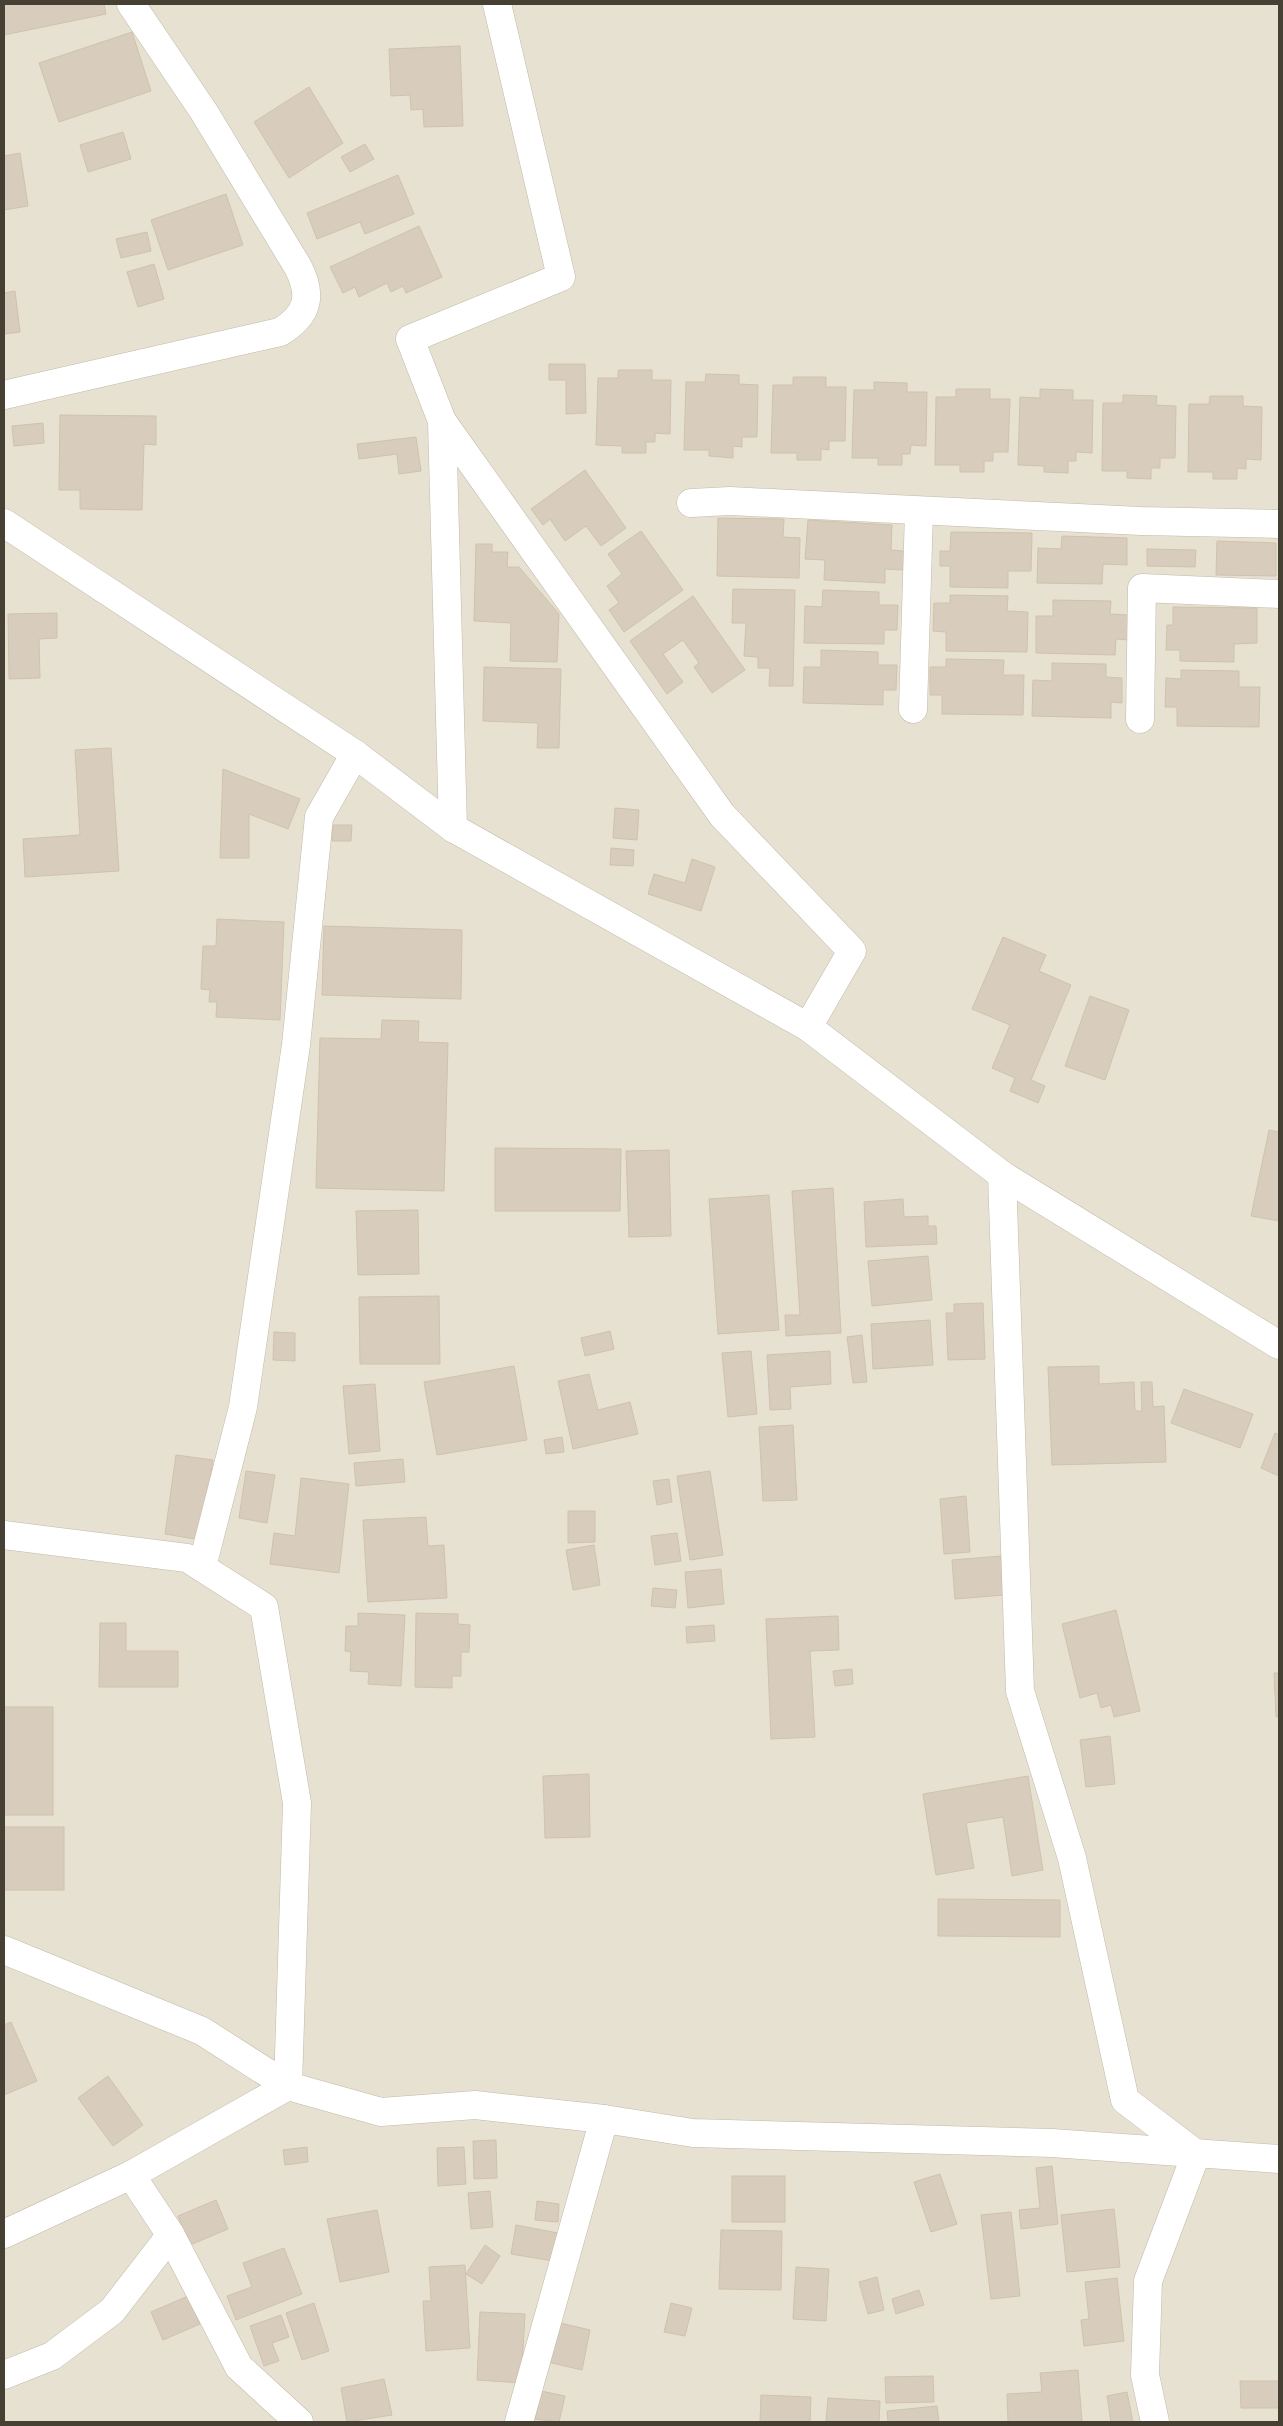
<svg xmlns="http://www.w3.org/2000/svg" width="1283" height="2426" font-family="Manrope,sans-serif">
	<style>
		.residential { fill: #e7e1d2 }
		.building { fill: #d8cdbc; stroke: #d0c2ac }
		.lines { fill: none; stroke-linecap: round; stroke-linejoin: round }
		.minor-casing { stroke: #c2b9a9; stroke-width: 29 }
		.minor { stroke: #fff; stroke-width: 28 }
	</style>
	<rect width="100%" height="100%" fill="#f3efe4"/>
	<!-- residential -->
	<rect class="residential" x="4" y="4" width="1275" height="2418"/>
	<!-- building -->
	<g class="building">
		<path d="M4,4H104L106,14L4,35Z"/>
		<path d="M132,32L151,91L59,122L39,63Z"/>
		<path d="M460,46L463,126L424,127L423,109L411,110L410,95L391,96L389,49Z"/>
		<path d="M309,87L343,143L289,178L254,122Z"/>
		<path d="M123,132L131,159L88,172L80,145Z"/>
		<path d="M365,144L374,159L350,172L341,157Z"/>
		<path d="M20,153L28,206L4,210V156Z"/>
		<path d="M398,175L414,214L365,234L360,222L317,239L307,213Z"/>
		<path d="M226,194L243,245L168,270L151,220Z"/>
		<path d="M419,226L442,277L406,293L403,286L391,292L387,283L359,297L355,287L343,293L330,267Z"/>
		<path d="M147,232L151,251L121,258L116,239Z"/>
		<path d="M154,264L164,299L138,307L127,272Z"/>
		<path d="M15,291L20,332L4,334V293Z"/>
		<path d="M549,364H585L586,413L566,414V380H549Z"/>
		<path d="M618,370H652V380H671L670,434L655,433V442H646V453H622V446L596,445L598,378H618Z"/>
		<path d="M706,374L739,375V384L758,385L757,437H742V447L733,446V458L709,456V450H684L686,382H705Z"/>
		<path d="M793,377H826V387H846L845,441H829V450L821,449V460H797V453H771L773,385H793Z"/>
		<path d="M874,382L907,383V392H927L926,446L911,445L910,454H902V465H878V458H852L854,390H874Z"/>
		<path d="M956,389H990V399H1010L1008,452H993V461H984V472H960V465H935L936,397H956Z"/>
		<path d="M1040,389L1073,390V400H1093L1092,453L1076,452V461H1068V473L1044,472V466L1018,465L1020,397L1040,398Z"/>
		<path d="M1123,395L1157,396L1156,405L1176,406L1175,458H1160V468H1151V479L1127,478V471H1102L1103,403H1123Z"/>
		<path d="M1210,396H1243V406L1262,407L1261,460L1246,459V469L1237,468V479H1213V472H1188L1189,404H1209Z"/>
		<path d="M60,415L156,416V445L144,444L142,510L80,509V490H59Z"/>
		<path d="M43,423L44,443L14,446L12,426Z"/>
		<path d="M416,437L421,471L399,474L397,454L359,459L357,444Z"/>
		<path d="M585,470L626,528L601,546L586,526L565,541L550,519L543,525L531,509Z"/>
		<path d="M718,518L784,519L783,537L800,538L799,578L717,576Z"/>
		<path d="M808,520L892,525L891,550L904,551L903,570L885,569V583L824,580L825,560L805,559Z"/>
		<path d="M641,531L683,590L624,632L609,610L619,603L607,586L622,574L608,554Z"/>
		<path d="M951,532L1032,533L1031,571H1008V588L950,587V566H940V551H950Z"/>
		<path d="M1062,536L1127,538V565L1103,564L1102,584L1037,583L1038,548L1061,549Z"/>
		<path d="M1217,541L1276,543V576L1216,575Z"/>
		<path d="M476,544H492V552H508L507,567H519L559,614L557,662L510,661L511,623L474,621Z"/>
		<path d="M1147,549L1196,550L1195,567L1147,566Z"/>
		<path d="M733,589L795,590L793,686H769L770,668H758V657L744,656L746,623H732Z"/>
		<path d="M823,590L879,592V605H898L897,630H884V644L804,643L805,606L822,607Z"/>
		<path d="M950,595L1008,596L1007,611L1028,612L1027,652L946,651V632L933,631L934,603H950Z"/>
		<path d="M693,596L745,670L712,693L694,667L699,663L683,640L663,654L683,682L667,694L630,641Z"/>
		<path d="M1053,600L1111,601L1110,614L1129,615L1128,640L1116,639L1115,655L1036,653V616H1053Z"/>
		<path d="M1173,607L1257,608V643L1234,644V662L1180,661V650H1166L1167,625H1173Z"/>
		<path d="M57,613V638L39,639L40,678L9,679L8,614Z"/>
		<path d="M821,650L878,652V665H897L896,690H883V705L803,703L804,667H821Z"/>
		<path d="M946,659L1004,660L1003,675H1024L1023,715L942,714V695H930V667H946Z"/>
		<path d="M1052,663L1106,664V677L1122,678V703L1111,702V718L1032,716L1033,680L1052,681Z"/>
		<path d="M484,667L561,669L559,748H537L538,723L483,721Z"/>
		<path d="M1181,670L1239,671V687H1260L1259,727L1177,726V707H1165L1166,678L1181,679Z"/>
		<path d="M111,748L119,871L25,877L23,839L80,835L75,750Z"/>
		<path d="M223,769L300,799L288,829L249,814V858H220Z"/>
		<path d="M615,808L639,810L637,840L613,838Z"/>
		<path d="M332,825H352L351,841H332Z"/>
		<path d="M611,848L634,850L633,866L610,865Z"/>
		<path d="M692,859L715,867L701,911L648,894L654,874L685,883Z"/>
		<path d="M217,919L284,922L280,1020L216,1017L217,1002H209L210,990L201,989L203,946H216Z"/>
		<path d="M324,926L462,930L461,999L322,995Z"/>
		<path d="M1003,937L1046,955L1039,971L1071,985L1031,1080L1045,1086L1038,1103L1010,1091L1015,1078L992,1068L1010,1025L972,1009Z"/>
		<path d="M1090,996L1129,1010L1105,1080L1065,1066Z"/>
		<path d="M382,1020L419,1021L418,1042L448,1043L444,1191L316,1188L320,1038L381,1039Z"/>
		<path d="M1269,1130L1279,1132V1221L1251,1216Z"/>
		<path d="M495,1148L621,1149L620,1211H495Z"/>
		<path d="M669,1150L671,1236L629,1237L626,1151Z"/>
		<path d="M833,1188L841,1333L786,1336L785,1315H800L792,1191Z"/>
		<path d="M769,1195L779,1330L718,1334L709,1199Z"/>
		<path d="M903,1199L904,1217L928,1216V1226H936L937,1244L866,1247L864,1202Z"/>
		<path d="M418,1210L419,1274L358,1275L356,1211Z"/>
		<path d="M928,1256L932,1300L872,1306L868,1261Z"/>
		<path d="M439,1296L440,1364H360L359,1297Z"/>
		<path d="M983,1303L985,1359L948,1360L946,1313H954V1304Z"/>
		<path d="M930,1320L933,1365L873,1369L871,1324Z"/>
		<path d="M610,1331L614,1349L585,1356L581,1338Z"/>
		<path d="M274,1332L295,1333V1361L273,1360Z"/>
		<path d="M862,1335L867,1382L853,1383L847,1337Z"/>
		<path d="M751,1351L757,1414L728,1417L722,1353Z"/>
		<path d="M830,1351L831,1384L790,1387L791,1409L770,1410L767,1355Z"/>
		<path d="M514,1366L527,1440L437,1455L424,1382Z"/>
		<path d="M1099,1366V1384L1134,1382L1135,1411H1142L1141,1382H1152L1153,1407L1164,1406L1166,1462L1052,1465L1048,1367Z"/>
		<path d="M589,1374L598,1410L630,1402L638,1434L573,1449L558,1381Z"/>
		<path d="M375,1384L380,1451L349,1454L343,1386Z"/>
		<path d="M1184,1389L1253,1414L1240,1448L1171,1423Z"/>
		<path d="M793,1425L797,1500L763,1501L759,1427Z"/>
		<path d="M1275,1433L1279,1435V1476L1261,1468Z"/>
		<path d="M562,1437L564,1452L546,1454L544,1440Z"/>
		<path d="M176,1455L213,1460L201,1540L165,1534Z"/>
		<path d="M403,1459L405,1482L356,1486L354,1463Z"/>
		<path d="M246,1471L275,1475L267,1523L239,1518Z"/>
		<path d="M710,1471L723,1555L690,1560L677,1476Z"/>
		<path d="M301,1478L349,1484L339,1573L270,1564L274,1533L295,1536Z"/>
		<path d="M669,1479L672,1502L657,1505L653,1481Z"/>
		<path d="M966,1496L970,1552L944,1554L940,1499Z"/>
		<path d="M568,1511H595V1542L568,1543Z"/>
		<path d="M426,1517L428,1546L444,1545L447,1598L368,1602L363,1520Z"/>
		<path d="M677,1533L681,1561L655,1565L651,1536Z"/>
		<path d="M594,1545L600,1585L573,1590L566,1550Z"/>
		<path d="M1001,1556L1004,1595L955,1599L952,1560Z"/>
		<path d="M721,1569L724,1604L688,1608L685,1572Z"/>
		<path d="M653,1588L677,1590L675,1608L651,1606Z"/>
		<path d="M1116,1610L1140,1711L1114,1717L1111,1705L1101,1708L1097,1693L1080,1698L1062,1624Z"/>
		<path d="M358,1613L405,1615L401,1686L368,1684L369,1672L350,1671L351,1652L345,1651L346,1626H358Z"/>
		<path d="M416,1613L458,1614V1624L470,1625L469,1652H461V1676H452V1688L415,1687Z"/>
		<path d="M838,1616L839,1650L810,1651L815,1737L771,1739L766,1619Z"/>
		<path d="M100,1623H126V1651H178V1687H99Z"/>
		<path d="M714,1625L715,1641L687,1643L686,1627Z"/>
		<path d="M852,1669L853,1684L835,1686L833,1671Z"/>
		<path d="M1274,1673H1279V1717H1276Z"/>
		<rect x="4" y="1707" width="49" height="108"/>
		<path d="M1110,1736L1115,1784L1086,1787L1080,1740Z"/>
		<path d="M589,1774L590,1837L545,1838L543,1776Z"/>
		<path d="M1028,1776L1043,1870L1012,1876L1003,1817L966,1823L974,1868L936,1875L923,1794Z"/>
		<rect x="4" y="1827" width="60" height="63"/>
		<path d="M938,1899L1060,1900V1937L938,1936Z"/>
		<path d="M11,2022L37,2081L4,2095V2025Z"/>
		<path d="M108,2076L143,2125L113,2146L78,2098Z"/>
		<path d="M496,2140L497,2178L474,2179L473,2141Z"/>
		<path d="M307,2147L308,2162L285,2165L283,2150Z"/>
		<path d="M464,2147L466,2184L438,2186L437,2148Z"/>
		<path d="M1052,2166L1058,2224L1021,2229L1019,2210L1040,2208L1036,2168Z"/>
		<path d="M940,2174L957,2224L931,2232L914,2182Z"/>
		<rect x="732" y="2176" width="53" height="46"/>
		<path d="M490,2191L493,2227L471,2229L468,2193Z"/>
		<path d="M216,2200L228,2229L190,2245L178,2216Z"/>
		<path d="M537,2201L559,2204L558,2222L535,2220Z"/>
		<path d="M1114,2209L1120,2267L1067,2272L1061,2215Z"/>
		<path d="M377,2210L389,2272L340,2282L327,2219Z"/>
		<path d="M1011,2212L1020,2296L991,2299L981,2215Z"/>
		<path d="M516,2225L558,2233L553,2261L511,2254Z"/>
		<path d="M721,2230L782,2231L781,2290L719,2289Z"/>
		<path d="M485,2245L500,2256L482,2284L466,2274Z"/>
		<path d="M284,2248L302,2294L236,2320L227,2296L252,2287L243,2263Z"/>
		<path d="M465,2265L470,2348L426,2351L423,2301H431L429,2267Z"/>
		<path d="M796,2267L829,2269L826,2321L793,2319Z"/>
		<path d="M877,2277L884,2310L868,2314L859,2282Z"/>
		<path d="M1117,2278L1124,2341L1084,2346L1081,2320L1089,2319L1085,2282Z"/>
		<path d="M919,2290L924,2305L896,2314L892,2299Z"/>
		<path d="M188,2296L200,2324L163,2340L151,2312Z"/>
		<path d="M314,2303L329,2351L302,2360L286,2313Z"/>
		<path d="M671,2303L692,2308L685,2336L664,2332Z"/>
		<path d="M480,2312L525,2314L521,2383L477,2380Z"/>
		<path d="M281,2315L289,2337L272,2343L279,2361L264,2366L250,2326Z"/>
		<path d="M556,2322L590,2330L582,2370L548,2362Z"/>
		<path d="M1078,2370L1082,2422H1008L1007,2394L1042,2392L1040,2373Z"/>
		<path d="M933,2376L934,2402L886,2403L885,2377Z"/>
		<path d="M384,2379L392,2415L347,2422L341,2388Z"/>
		<path d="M1240,2381H1279V2408H1241Z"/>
		<path d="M541,2391L565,2396L559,2422L535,2419Z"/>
		<path d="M1127,2392L1133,2422H1111L1107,2396Z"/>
		<path d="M761,2395L811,2397L810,2422H760Z"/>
		<path d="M828,2398L880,2401L879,2422H826Z"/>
		<path d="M937,2406L939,2422H888L887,2411Z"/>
	</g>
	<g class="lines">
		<!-- minor casing -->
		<g class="minor-casing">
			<g id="minor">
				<path d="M4,395L280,332C308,315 313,296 298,267L204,112L131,4"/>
				<path d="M442,421L722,815L852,951L808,1027"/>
				<path d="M691,503L730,501L1141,521L1279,524"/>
				<path d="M4,523L355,754L453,828L808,1027L1002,1175L1279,1345"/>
				<path d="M913,709L919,512"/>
				<path d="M1140,719L1142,588L1279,594"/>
				<path d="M453,828L442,421L410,339L561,277L497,4"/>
				<path d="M1002,1175L1020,1691L1072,1858L1125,2100L1196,2154L1148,2281L1145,2375L1155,2422"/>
				<path d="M4,1535L187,1558L264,1607L297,1803L288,2086L131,2175L4,2234"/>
				<path d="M202,1567L243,1407L296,1045L319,817L355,754"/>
				<path d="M4,1950L202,2031L288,2086L381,2112L475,2105L604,2119L693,2133L1052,2143L1279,2159"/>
				<path d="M170,2234L239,2367L299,2422"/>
				<path d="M4,2375L52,2356L112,2311L163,2245L170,2234L131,2175"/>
				<path d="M519,2422L604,2119"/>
			</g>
		</g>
		<!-- minor -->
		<use href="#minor" class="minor"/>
	</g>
	<!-- border -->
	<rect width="1283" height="2426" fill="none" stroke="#463f34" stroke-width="10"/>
</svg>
